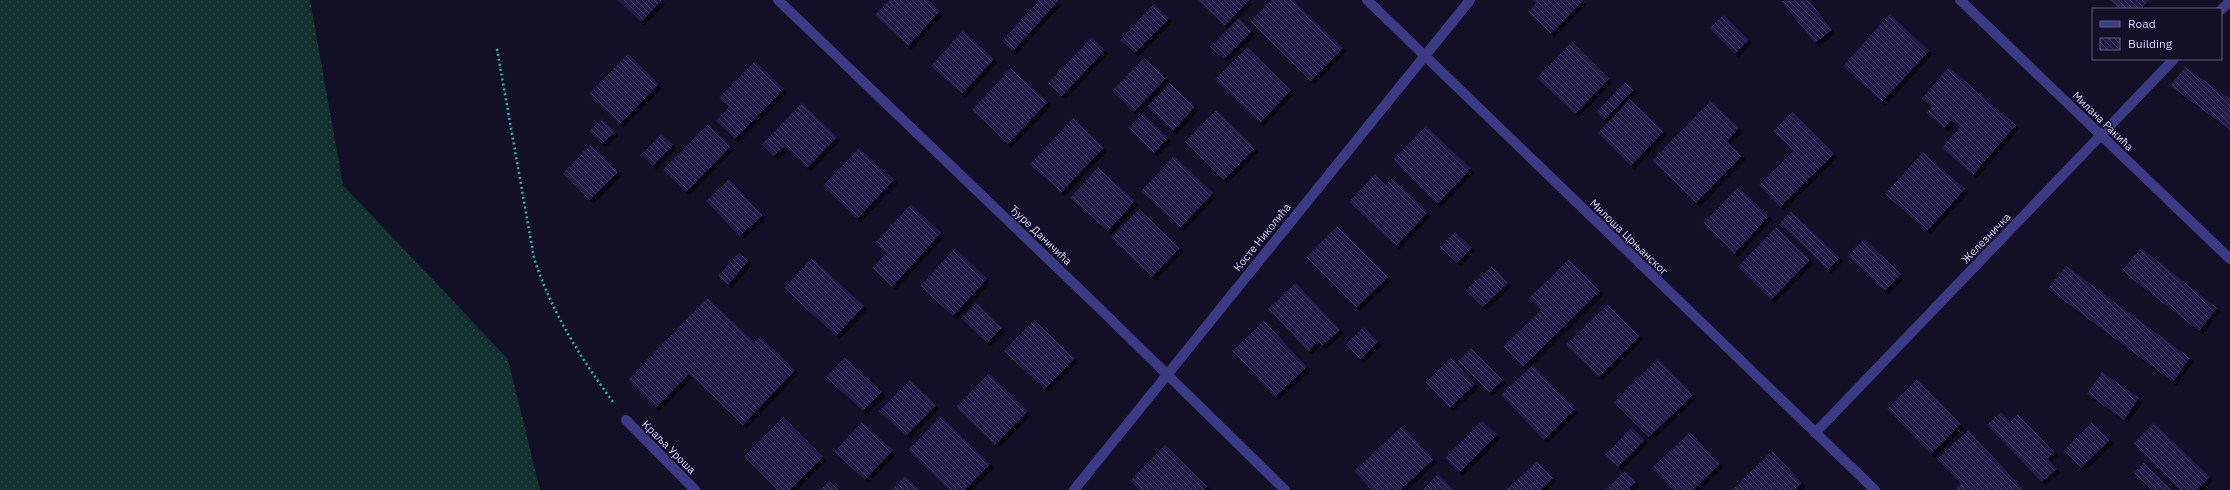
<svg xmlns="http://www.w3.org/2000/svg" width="2230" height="490" font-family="'IBM Plex Sans',sans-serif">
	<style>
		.grass { fill: url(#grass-dots) }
		.building { fill: url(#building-back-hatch); filter: url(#shadow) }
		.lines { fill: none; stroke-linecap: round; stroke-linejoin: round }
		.path { stroke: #2fb8b0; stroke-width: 2.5; stroke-dasharray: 2 3; stroke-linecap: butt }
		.minor { stroke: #3d3a85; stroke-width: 10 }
		.labels { text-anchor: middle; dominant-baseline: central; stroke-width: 3; stroke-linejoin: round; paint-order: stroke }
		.street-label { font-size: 11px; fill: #d9d4ff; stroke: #130f26 }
	</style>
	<defs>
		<pattern id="grass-dots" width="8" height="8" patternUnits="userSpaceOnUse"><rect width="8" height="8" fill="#12302f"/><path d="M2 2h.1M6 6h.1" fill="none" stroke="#344d4e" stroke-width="1.8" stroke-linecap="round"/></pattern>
		<pattern id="building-back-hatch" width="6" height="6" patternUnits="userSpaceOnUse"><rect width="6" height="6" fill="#241b47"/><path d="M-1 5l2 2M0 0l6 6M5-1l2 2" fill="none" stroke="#433b63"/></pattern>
		<filter id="shadow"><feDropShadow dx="3.5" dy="3.5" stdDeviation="0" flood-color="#0009"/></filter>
	</defs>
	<rect width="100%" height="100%" fill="#130f26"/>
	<!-- grass -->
	<path class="grass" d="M0,0H310L343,185L508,359L540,490H0Z"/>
	<!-- building -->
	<g class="building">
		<path d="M618,0H662L641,22Z"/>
		<path d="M889,0H929L940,11L908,46L875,15Z"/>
		<path d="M1039,0H1059L1013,51L1002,41Z"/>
		<path d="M1198,0H1249L1225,26Z"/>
		<path d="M1271,0H1293L1343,48L1311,81L1250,22Z"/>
		<path d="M1533,0H1584L1551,34L1528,12L1536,3Z"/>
		<path d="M1809,0L1832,30L1815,43L1781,1Z"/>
		<path d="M2110,0H2149L2141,9H2120Z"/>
		<path d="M1154,4L1169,18L1135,53L1120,40Z"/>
		<path d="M1890,14L1929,51L1882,102L1843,66Z"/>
		<path d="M1724,15L1749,40L1735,54L1709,28Z"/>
		<path d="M1239,18L1252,31L1224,59L1210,47Z"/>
		<path d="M963,30L994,59L962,94L931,66Z"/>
		<path d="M1092,37L1105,50L1062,96L1048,83Z"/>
		<path d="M1572,42L1609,79L1575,114L1537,78Z"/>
		<path d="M1247,47L1291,90L1260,123L1215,79Z"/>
		<path d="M628,54L659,84L620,124L589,94Z"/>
		<path d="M1144,58L1166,78L1134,112L1112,91Z"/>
		<path d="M755,61L784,89L735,139L716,121L729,107L719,98Z"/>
		<path d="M1949,67L2016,125L1973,175L1942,148L1960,127L1951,120L1945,128L1926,113L1932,107L1922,98Z"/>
		<path d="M2185,67L2230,99V130L2170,86Z"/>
		<path d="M1011,68L1048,102L1008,144L972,110Z"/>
		<path d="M1625,82L1634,90L1604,120L1596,112Z"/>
		<path d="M1170,83L1195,107L1173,131L1147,107Z"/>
		<path d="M1630,99L1664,131L1631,166L1598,133Z"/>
		<path d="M1710,101L1739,128L1727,141L1742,156L1696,203L1652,161Z"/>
		<path d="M802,103L837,137L807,168L785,146L774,156L762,144Z"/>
		<path d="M1216,110L1255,148L1224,180L1185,142Z"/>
		<path d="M1792,112L1834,154L1780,207L1759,185L1793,151L1773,131Z"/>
		<path d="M1143,113L1168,138L1154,153L1129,128Z"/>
		<path d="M1073,118L1104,147L1061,193L1030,164Z"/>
		<path d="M602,119L615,132L602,144L589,131Z"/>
		<path d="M708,124L731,146L686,192L663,170Z"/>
		<path d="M1426,126L1471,169L1437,204L1393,160Z"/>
		<path d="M661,134L673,145L653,166L642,154Z"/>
		<path d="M591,144L618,172L590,200L563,173Z"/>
		<path d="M859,148L894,180L857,219L823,186Z"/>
		<path d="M1923,152L1965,189L1927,231L1885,194Z"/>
		<path d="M1174,156L1213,193L1180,228L1141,191Z"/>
		<path d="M1098,167L1135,201L1108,231L1070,198Z"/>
		<path d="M1375,174L1386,185L1392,178L1428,212L1396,246L1349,202Z"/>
		<path d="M729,179L763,215L740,236L706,201Z"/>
		<path d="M1738,187L1769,216L1734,254L1703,224Z"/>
		<path d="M911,204L941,233L892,287L872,268L886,253L875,243Z"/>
		<path d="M1139,209L1180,248L1152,277L1111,238Z"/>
		<path d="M1791,211L1840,258L1828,270L1780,223Z"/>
		<path d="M1337,226L1388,277L1356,308L1306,257Z"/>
		<path d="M1776,227L1810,260L1771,300L1738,267Z"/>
		<path d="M1455,232L1472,248L1457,263L1440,247Z"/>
		<path d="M1864,239L1901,274L1885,291L1848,256Z"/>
		<path d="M955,248L987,279L953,316L920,286Z"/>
		<path d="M2141,248L2217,308L2199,331L2122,271Z"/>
		<path d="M739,253L748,261L728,285L718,276Z"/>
		<path d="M812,258L864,306L836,336L784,288Z"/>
		<path d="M1569,259L1600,291L1523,367L1503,347L1541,310L1529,298Z"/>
		<path d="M1492,266L1508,283L1483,307L1466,290Z"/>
		<path d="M2066,266L2190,358L2173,382L2048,289Z"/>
		<path d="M1296,283L1340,330L1322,346L1318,341L1308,351L1268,309Z"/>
		<path d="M707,298L754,342L760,336L795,370L743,425L689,374L656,408L628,380Z"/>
		<path d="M976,303L1002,328L987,343L961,318Z"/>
		<path d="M1608,304L1640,336L1599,377L1566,345Z"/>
		<path d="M1034,320L1075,358L1045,389L1004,351Z"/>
		<path d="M1264,321L1307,367L1275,397L1232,351Z"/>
		<path d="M1364,327L1378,342L1360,360L1346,344Z"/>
		<path d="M1471,348L1503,380L1489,393L1458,361Z"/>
		<path d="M845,357L882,392L863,411L826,377Z"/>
		<path d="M1451,358L1475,384L1450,408L1425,383Z"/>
		<path d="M1658,359L1693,395L1649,437L1614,402Z"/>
		<path d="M1533,365L1575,409L1544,440L1501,395Z"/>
		<path d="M2102,372L2139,398L2124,420L2087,394Z"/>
		<path d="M989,373L1028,411L995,445L956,407Z"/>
		<path d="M1917,379L1961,424L1931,454L1887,409Z"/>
		<path d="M910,380L936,405L906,436L879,411Z"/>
		<path d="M2001,412L2010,422L2018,414L2054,452L2048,459L2057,469L2042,482L1987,425Z"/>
		<path d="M941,416L990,464L965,490H949L908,450Z"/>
		<path d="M783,417L823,457L790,490H777L744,456Z"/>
		<path d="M1482,421L1497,435L1459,473L1445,458Z"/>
		<path d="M862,422L893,450L865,480L834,452Z"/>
		<path d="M2092,422L2110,440L2081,468L2064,450Z"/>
		<path d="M2154,423L2210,477L2197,490H2180L2133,444Z"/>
		<path d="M1402,426L1434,459L1400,490H1372L1354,471Z"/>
		<path d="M1632,427L1645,440L1618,467L1605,455Z"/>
		<path d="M1968,430L2023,489L2022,490H1955L1961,484L1937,459Z"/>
		<path d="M1690,432L1720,464L1693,490H1673L1652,468Z"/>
		<path d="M1165,445L1207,486L1204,490H1139L1130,481Z"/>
		<path d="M1772,451L1802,483L1795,490H1732Z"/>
		<path d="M1537,461L1553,478L1541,490H1506Z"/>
		<path d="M2144,462L2172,490H2152L2134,473Z"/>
		<path d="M1625,471L1636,482L1629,488L1631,490H1605Z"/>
		<path d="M1438,474L1454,490H1422Z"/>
		<path d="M905,476L920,490H891Z"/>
		<path d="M829,481L839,490H820Z"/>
	</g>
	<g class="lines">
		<!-- path -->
		<path class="path" d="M497,49L534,258C551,311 580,357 613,402"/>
		<!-- minor -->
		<g class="minor">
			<path d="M778,0L1094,303L1285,490"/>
			<path d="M1367,0L1875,490"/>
			<path d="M1960,0L2230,259"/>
			<path d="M2221,10L2230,1"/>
			<path d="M626,420L695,490"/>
			<path d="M1815,433L2174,59"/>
			<path d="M1074,490L1470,0"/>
		</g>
	</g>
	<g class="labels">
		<!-- street labels -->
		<g class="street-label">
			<text transform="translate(2103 121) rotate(44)">Милана Ракића</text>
			<text transform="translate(1041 235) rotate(44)">Ђуре Даничића</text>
			<text transform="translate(1262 237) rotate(-51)">Косте Николића</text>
			<text transform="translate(1629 237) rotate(44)">Милоша Црњанског</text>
			<text transform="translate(1986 238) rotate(-46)">Железничка</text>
			<text transform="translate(669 447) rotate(45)">Краља Уроша</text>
		</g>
	</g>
	<!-- legend -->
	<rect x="2092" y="8" width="130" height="52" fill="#130f26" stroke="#625e7d"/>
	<rect x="2100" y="21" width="20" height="6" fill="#3d3a85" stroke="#625e7d"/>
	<text x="2128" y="28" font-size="12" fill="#d9d4ff">Road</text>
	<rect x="2100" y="38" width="20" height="12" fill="url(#building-back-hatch)" stroke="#625e7d"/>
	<text x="2128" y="48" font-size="12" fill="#d9d4ff">Building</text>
</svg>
